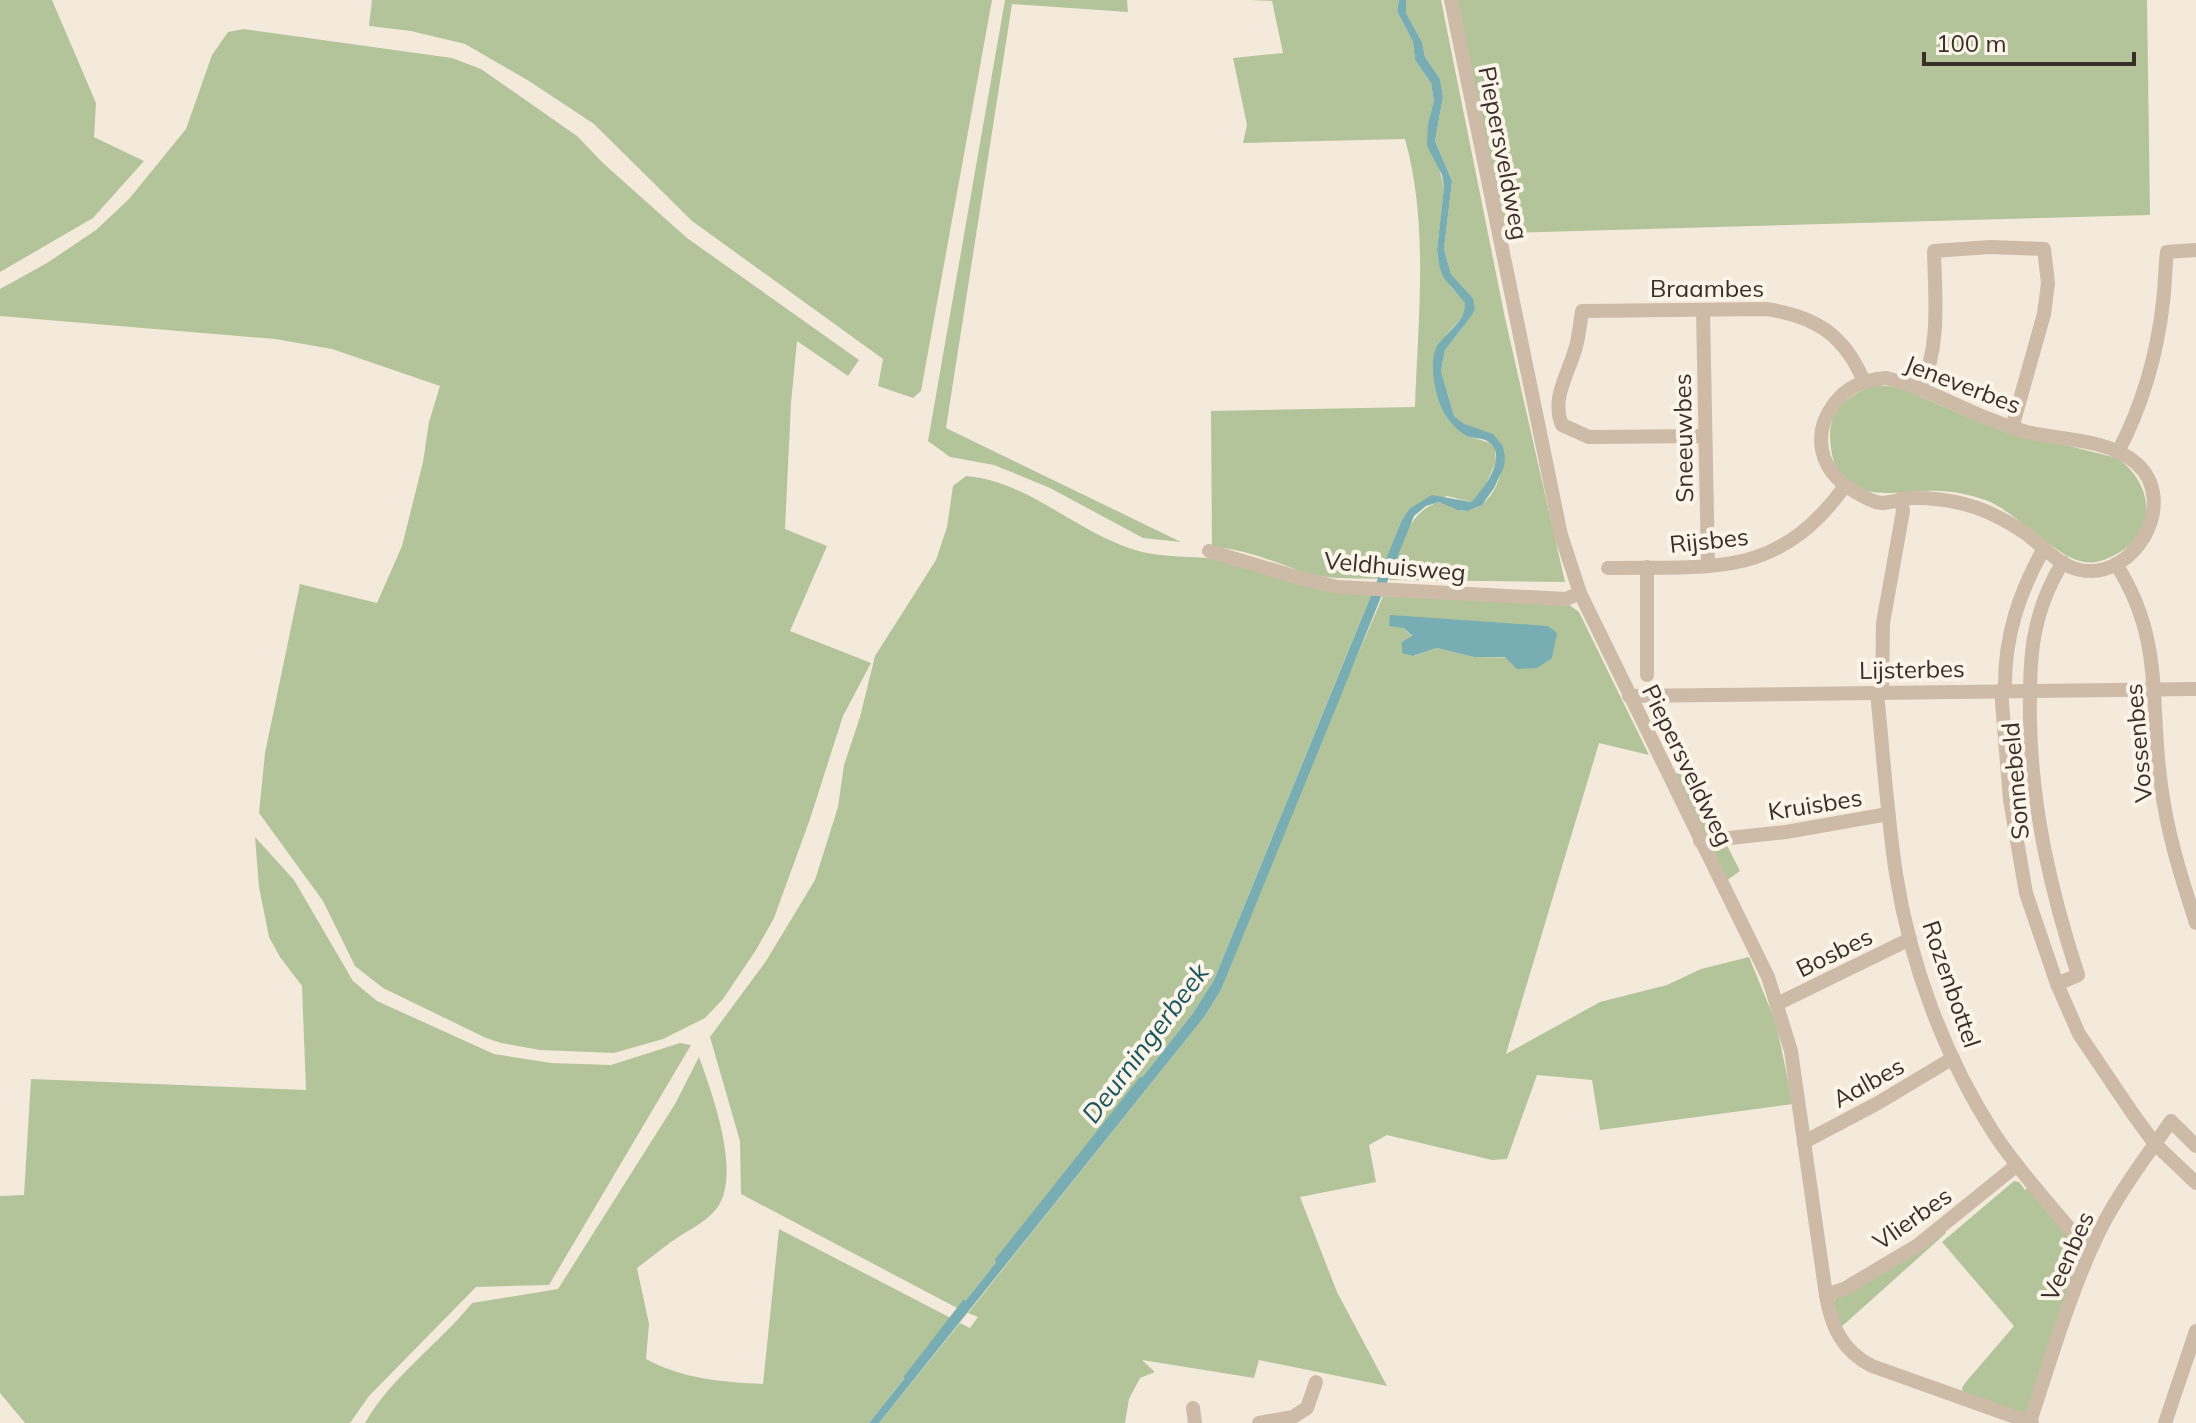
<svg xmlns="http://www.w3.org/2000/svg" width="2196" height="1423" font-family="Mulish,sans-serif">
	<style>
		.green { fill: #b4c49a; fill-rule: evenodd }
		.water { fill: #78adb3 }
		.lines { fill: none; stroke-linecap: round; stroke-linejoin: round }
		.stream { stroke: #78adb3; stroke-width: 4 }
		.street { stroke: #cdbba7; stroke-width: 14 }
		.labels { text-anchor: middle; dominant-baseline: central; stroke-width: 8; stroke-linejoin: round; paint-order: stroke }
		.street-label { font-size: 24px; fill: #392e28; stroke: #fbf4e9 }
		.water-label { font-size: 26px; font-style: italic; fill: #1a555e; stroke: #fbf4e9 }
	</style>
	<rect width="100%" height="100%" fill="#f4eadc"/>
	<!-- green -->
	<g class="green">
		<path d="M0,0H52L96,103L94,137L144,161L93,218L0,272Z"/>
		<path d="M372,0H992L921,391L913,398L878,386L883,359L692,221L594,124L529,81L465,44L411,31L369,26Z"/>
		<path d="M1005,0H1127L1128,12L1012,4L946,428L1181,542L1143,538L1050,488L994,465L950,457L928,441Z"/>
		<path d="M1250,0H1399L1397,11L1413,42L1415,60L1431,83L1434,101L1428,123L1444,188L1437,250L1439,265L1451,287L1465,302L1466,310L1459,321L1445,336L1435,380L1442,409L1454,426L1468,436L1490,443L1495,448L1496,462L1483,490L1471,502L1447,496L1409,509L1401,522L1378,579C1351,578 1322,580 1297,570C1268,559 1243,549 1212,547L1211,411L1415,407C1418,318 1429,225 1405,139L1243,143L1247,125L1233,58L1283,53L1272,1Z"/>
		<path d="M1406,0H1441L1505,318L1565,582L1389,580C1400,550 1406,512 1439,502C1449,506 1458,513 1470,510C1494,505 1507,467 1503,446L1463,424L1454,416L1441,371L1445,350L1470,318L1473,298L1451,274L1444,249L1452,181L1435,141L1443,97L1440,79L1425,57L1422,42L1406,13Z"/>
		<path d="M1456,0H2147L2150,215L1504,233Z"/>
		<path d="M244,29L452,58L481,69L577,136L604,164L687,238L859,360L848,376L797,341L791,403L785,529L827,546L790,631L871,663L843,716L810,819L774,918L756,950L723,999L705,1018L663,1039L614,1053L540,1050L501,1043L486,1038L383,988L355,966L323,901L259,813L265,753L300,584L377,603L402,546L423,462L429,422L440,386L332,349L275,339L0,316V289L47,263L96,230L129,199L186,129L212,55L228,32Z"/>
		<path d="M1873,385L1898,387L1989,426L2117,458C2152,482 2159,529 2120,552C2110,558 2097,564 2085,562C2057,559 2019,514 1988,501C1969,494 1948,490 1928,491C1879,493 1833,504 1830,437C1830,407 1849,396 1873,385Z"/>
		<path d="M966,476C1027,481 1074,530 1132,549C1162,559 1193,555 1223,560C1273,568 1322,584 1371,595L1214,980L1193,1013L959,1309L741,1194L740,1141L710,1037L766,961L815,880L838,807L844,765L860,717L875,656L936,560L947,527L953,486Z"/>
		<path d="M1383,596L1568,604L1579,612L1649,755L1599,743L1506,1054L1600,1002L1667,985L1701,969L1749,957L1776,1023L1793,1104L1600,1130L1592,1080L1537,1075L1507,1159L1492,1160L1387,1135L1369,1145L1376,1182L1300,1197L1337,1292L1387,1386L1259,1360L1254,1378L1142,1360L1155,1372L1140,1378L1129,1399L1125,1423H879L960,1323L970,1328L978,1317L968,1313L1205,1016L1221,990L1311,763ZM1404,628L1552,658L1474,657L1437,648L1414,656L1412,637Z"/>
		<path d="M1687,767L1740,871L1726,881L1674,775Z"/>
		<path d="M255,837L294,880L353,981L377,1001L494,1054L551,1063L611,1065L680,1043L691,1045L549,1285L476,1287L369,1396L350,1423H25L0,1393V1196L24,1195L31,1079L306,1090L302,986L280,957L269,937L259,887Z"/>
		<path d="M699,1057C712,1093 742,1174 717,1208C704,1225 683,1232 667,1245C657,1253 647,1260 637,1268L649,1324L646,1359C682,1379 723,1382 763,1384L779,1229L951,1318L869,1423H365C392,1376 438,1345 472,1303L558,1289L675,1104Z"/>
		<path d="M2014,1181L2019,1182L2025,1190L2028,1188L2081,1249L2082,1254L2027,1419L1964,1395L1962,1388L1965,1383L2014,1326L1942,1242Z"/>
		<path d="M1945,1231L1946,1233L1839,1329L1834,1301L1836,1298Z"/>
	</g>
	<!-- water -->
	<g class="water">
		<path d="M1399,0H1406V13L1422,42L1425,57L1440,79L1443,97L1435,141L1452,181L1444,249L1451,274L1473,298L1475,309L1470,318L1445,350L1441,371L1454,416L1464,424L1493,434L1503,446L1505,457L1504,467L1494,488L1482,505L1468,511L1457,510L1439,502L1426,506L1414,516L1221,990L1205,1016L879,1423H869L1193,1013L1214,980L1401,522L1409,509L1432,495L1471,502C1482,491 1508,458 1490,443C1483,437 1475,439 1467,436C1457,431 1447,419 1442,409C1435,393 1429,365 1436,348C1445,332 1466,323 1465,303L1443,277L1439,265L1437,250L1444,187L1442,175L1427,146L1428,123L1434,101L1431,83L1415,60L1413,42L1397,11Z"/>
		<path d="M1390,615L1548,626L1557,633L1552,658L1537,668L1517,669L1505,657H1474L1437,648L1413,656L1402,653V642L1412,636L1404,628L1389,626Z"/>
	</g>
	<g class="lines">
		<!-- stream -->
		<g class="stream">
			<path d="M997,1260L1141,1079"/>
			<path d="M906,1377L964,1302"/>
		</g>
		<!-- street -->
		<g class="street">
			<path d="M1451,0L1561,535L1580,593L1768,977L1791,1051L1826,1295C1831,1326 1842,1351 1872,1366L2032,1423"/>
			<path d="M1703,310L1708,566"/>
			<path d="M1886,378C1933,389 1977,419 2027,432C2061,440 2109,439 2136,463C2180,501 2135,581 2080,570C2059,566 2042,545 2025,533C2015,526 2004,520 1994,515C1970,503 1938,497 1911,498C1901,499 1891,503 1881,503C1872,502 1862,496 1854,491C1821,472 1810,436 1834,404C1847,386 1864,380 1886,378Z"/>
			<path d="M1920,389C1941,348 1935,296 1934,251L1990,247L2044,249L2048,283L2044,314L2012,428"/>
			<path d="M1705,436L1589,437L1562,425C1551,399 1568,374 1575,350C1579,337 1580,324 1582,311L1766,309C1815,316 1845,335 1864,382"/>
			<path d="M2118,452C2142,406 2157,355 2163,302C2165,286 2165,269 2167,252L2196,250"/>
			<path d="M1209,551L1303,579L1338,587L1566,599L1580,593"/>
			<path d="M2116,564C2165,641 2149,702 2161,785C2167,832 2181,877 2196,923"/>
			<path d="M1647,567V675"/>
			<path d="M1608,568C1712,566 1777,580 1845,486"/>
			<path d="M2001,690L2010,800L2026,893L2057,984L2079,1034L2133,1114L2155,1144L2196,1183"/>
			<path d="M2005,690C2004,637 2019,593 2044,548"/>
			<path d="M1877,692C1883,753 1887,814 1896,874C1910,964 1945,1058 1995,1135C2018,1170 2048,1202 2075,1235L2093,1245"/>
			<path d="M1882,692L1883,623L1903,511L1901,499"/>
			<path d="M1629,696L2196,689"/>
			<path d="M1700,841L1786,832L1888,814"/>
			<path d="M2057,984L2078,975C2051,892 2032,810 2030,722C2029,662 2030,615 2063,562"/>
			<path d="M1777,1004L1910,939"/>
			<path d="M1804,1142L1878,1103L1953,1058"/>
			<path d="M1826,1295L1844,1289L1918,1245L2017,1165"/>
			<path d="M1193,1408L1195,1423"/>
			<path d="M2030,1422C2049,1364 2067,1303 2092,1247C2112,1201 2143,1161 2171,1121L2196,1146"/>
			<path d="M1259,1423L1293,1417L1307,1408L1316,1382"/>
			<path d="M2165,1423L2196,1331"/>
		</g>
	</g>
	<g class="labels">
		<!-- street labels -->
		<g class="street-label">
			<text transform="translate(1504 153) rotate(79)">Piepersveldweg</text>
			<text x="1707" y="288">Braambes</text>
			<text transform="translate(1963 384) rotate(21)">Jeneverbes</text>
			<text transform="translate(1683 438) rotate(-91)">Sneeuwbes</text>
			<text transform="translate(1709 540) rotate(-6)">Rijsbes</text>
			<text transform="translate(1395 566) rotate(5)">Veldhuisweg</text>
			<text transform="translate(1912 669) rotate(-1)">Lijsterbes</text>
			<text transform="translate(2138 743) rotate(-95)">Vossenbes</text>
			<text transform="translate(1688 765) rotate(64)">Piepersveldweg</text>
			<text transform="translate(2015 781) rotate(-95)">Sonnebeld</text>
			<text transform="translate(1815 804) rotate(-9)">Kruisbes</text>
			<text transform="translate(1834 952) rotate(-26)">Bosbes</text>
			<text transform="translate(1952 984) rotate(71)">Rozenbottel</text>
			<text transform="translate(1868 1082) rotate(-29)">Aalbes</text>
			<text transform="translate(1912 1218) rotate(-35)">Vlierbes</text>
			<text transform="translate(2067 1256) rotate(-66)">Veenbes</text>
		</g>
		<!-- water labels -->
		<g class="water-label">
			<text transform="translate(1145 1043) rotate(-53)">Deurningerbeek</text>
		</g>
	</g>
	<!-- scale -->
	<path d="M1924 52v12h210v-12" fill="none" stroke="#392e28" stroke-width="4"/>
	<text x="1936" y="52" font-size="24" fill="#392e28" stroke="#fbf4e9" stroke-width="6" paint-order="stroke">100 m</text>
</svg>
